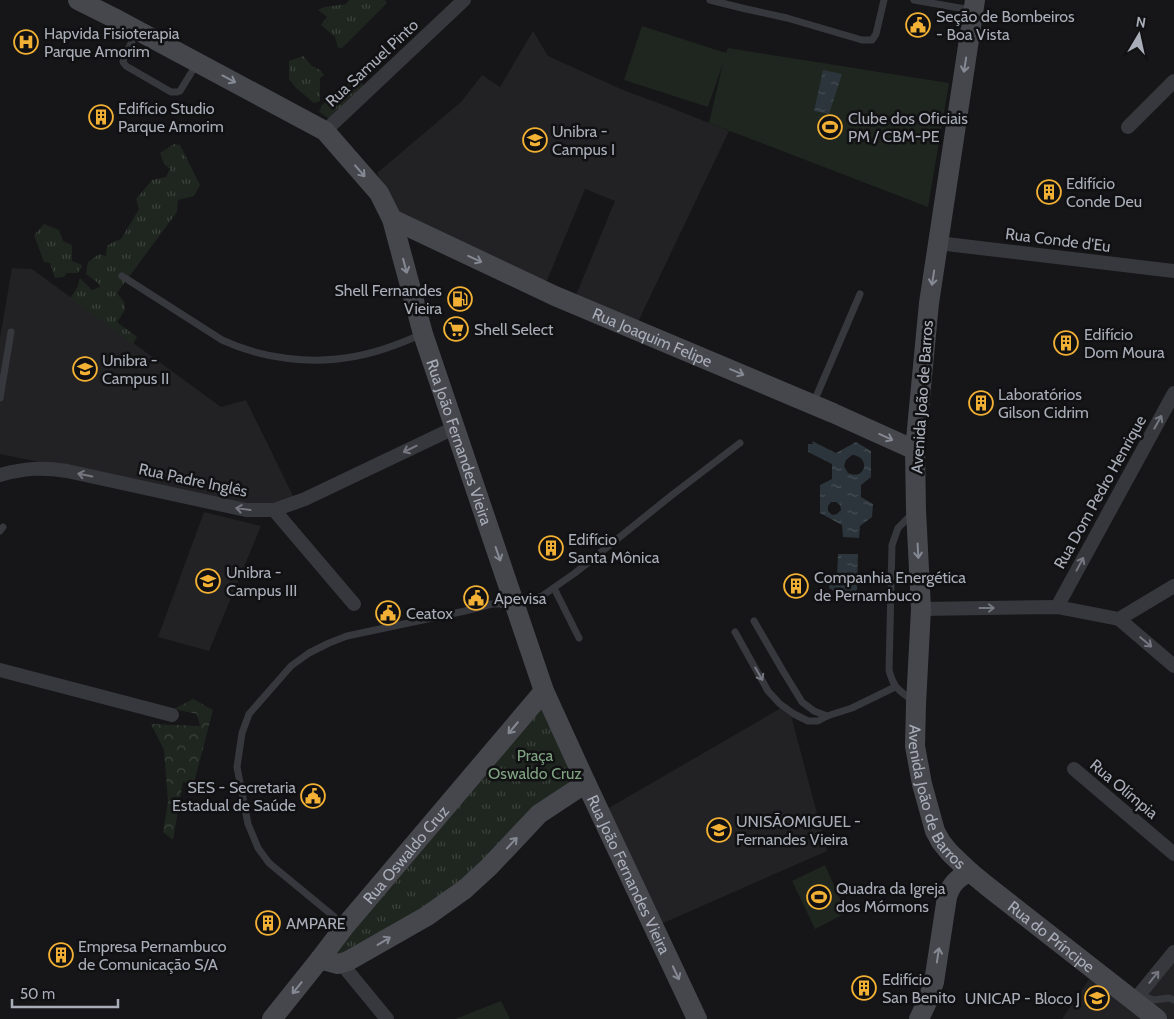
<svg xmlns="http://www.w3.org/2000/svg" width="1174" height="1019" font-family="Cabin,sans-serif">
	<style>
		.built { fill: #222225 }
		.grass { fill: url(#grass-tufts) }
		.forest { fill: url(#forest-crowns) }
		.garden { fill: #1e261f }
		.water { fill: url(#water-ripples); fill-rule: evenodd }
		.lines { fill: none; stroke-linecap: round; stroke-linejoin: round }
		.lane { stroke: #37383d; stroke-width: 7 }
		.street { stroke: #37383d; stroke-width: 14 }
		.secondary { stroke: #45474d; stroke-width: 20 }
		.oneway { stroke: #858993 }
		.oneway2 { stroke: #757881 }
		.labels { text-anchor: middle; dominant-baseline: central; stroke-width: 5; stroke-linejoin: round; paint-order: stroke }
		.poi-label { font-size: 16px; fill: #a8adb8; stroke: #111113; text-anchor: start }
		.street-label { font-size: 16px; fill: #a8adb8; stroke: #111113 }
		.park-label { font-size: 16px; fill: #7fa381; stroke: #111113 }
	</style>
	<defs>
		<pattern id="grass-tufts" width="24" height="20" patternUnits="userSpaceOnUse" patternTransform="scale(1.25)"><rect width="24" height="20" fill="#1e261f"/><path d="M3 7l-1-3M5 7V3M7 7l1-3M15 17l-1-3M17 17v-4M19 17l1-3" fill="none" stroke="#3c433d"/></pattern>
		<pattern id="forest-crowns" width="20" height="18" patternUnits="userSpaceOnUse" patternTransform="scale(1.25)"><rect width="20" height="18" fill="#1e261f"/><path d="M2 6a3 3 0 1 1 6 0M12 15a3 3 0 1 1 6 0" fill="none" stroke="#3c433d"/></pattern>
		<pattern id="water-ripples" width="26" height="14" patternUnits="userSpaceOnUse" patternTransform="scale(1.25)"><rect width="26" height="14" fill="#2c353c"/><path d="M2 4q2-2 4 0t4 0M15 11q2-2 4 0t4 0" fill="none" stroke="#485056"/></pattern>
	</defs>
	<rect width="100%" height="100%" fill="#161618"/>
	<!-- built -->
	<g class="built">
		<path d="M533,31L548,56L623,90L669,107L729,131L638,322L576,295L615,201L585,189L546,283L395,210L377,173L461,102L482,75L500,87Z"/>
		<path d="M12,268L32,269L221,407L246,400L294,498L273,505L239,503L0,454V338Z"/>
		<path d="M204,512L261,526L209,651L158,637Z"/>
		<path d="M788,704L827,851L661,924L607,809Z"/>
		<path d="M1174,952V1019H1157L1134,1001Z"/>
		<path d="M1090,978L1145,1019H1062Z"/>
	</g>
	<!-- grass -->
	<g class="grass">
		<path d="M349,0H385L387,3L342,48H338L335,37L321,25L327,17L318,10C326,5 337,6 346,4Z"/>
		<path d="M303,56L312,66L320,70L324,75L320,78V101L314,103L296,88L289,79V61Z"/>
		<path d="M356,77L364,86L331,120L319,112L322,105Z"/>
		<path d="M174,144L180,145L200,185L194,196L178,200L177,212L117,293L124,302L125,310L117,322L137,337L133,344L70,298L77,288L80,278L92,290L100,287L98,283L86,274L88,262L99,254L106,256L107,246L113,242L121,239L139,209L136,199L152,180L166,177L170,169L164,164L160,153Z"/>
		<path d="M44,224L59,230L63,241L72,245V261L82,265L78,273H67L64,277L55,278L50,263L44,262L34,235Z"/>
		<path d="M541,706L579,775L462,882L345,960L330,953Z"/>
	</g>
	<!-- forest -->
	<path class="forest" d="M193,699L213,710L194,783L183,782L173,840L163,832L168,802L164,750L151,724L200,726L197,714L174,709Z"/>
	<!-- garden -->
	<g class="garden">
		<path d="M642,26L726,53L728,48L949,83L928,207L709,123L723,63L708,107L624,80Z"/>
		<path d="M825,865L846,913L815,929L792,881Z"/>
		<path d="M501,1001L510,1019H455Z"/>
	</g>
	<!-- water -->
	<g class="water">
		<path d="M823,70L842,74L829,114L814,111Z"/>
		<path d="M812,441L836,453L856,442L871,451V477L861,485V497L873,504L872,517L860,526L859,538L843,537L842,525L820,513V485L832,479V464L808,452V444H813ZM852,455C871,456 866,481 848,473L844,466L846,460ZM831,502H836L840,505L841,510L837,514L832,515L828,511V506Z"/>
		<path d="M838,554H858L857,590L846,597L829,588L830,580L837,576Z"/>
	</g>
	<g class="lines">
		<!-- lane -->
		<g class="lane">
			<path d="M710,0L746,9L787,18L862,40H872L876,34L884,0"/>
			<path d="M914,0L971,10"/>
			<path d="M136,33L124,58L123,62L126,66L171,92H177L180,91L196,65"/>
			<path d="M122,276L222,340C263,359 312,365 357,356C379,352 402,343 422,334"/>
			<path d="M0,398L11,332"/>
			<path d="M813,404L860,294"/>
			<path d="M912,514L898,528L892,545L889,670C894,689 898,689 913,701"/>
			<path d="M0,531L3,527"/>
			<path d="M554,588L579,638"/>
			<path d="M754,621L783,671L802,702L814,711L827,716"/>
			<path d="M735,632L768,691L780,704L794,714L808,721H818L827,716L852,708L895,687"/>
			<path d="M343,924L269,863L258,848L248,824L237,767L242,733L249,714L291,666L309,653L329,643L347,636L465,611L492,604H500L508,606L515,605L542,596L575,573L672,495L740,443"/>
			<path d="M1139,995L1154,1000L1169,998L1174,1000"/>
		</g>
		<!-- street -->
		<g class="street">
			<path d="M1128,127L1174,81"/>
			<path d="M325,131L464,0"/>
			<path d="M938,243L1174,271"/>
			<path d="M0,475C25,468 42,467 67,471L246,510H274L305,499L454,428"/>
			<path d="M274,510L354,604"/>
			<path d="M1057,607L1174,393"/>
			<path d="M921,609L1057,607L1119,619L1174,586"/>
			<path d="M1119,619L1174,666"/>
			<path d="M0,670L172,715"/>
			<path d="M1074,769L1174,854"/>
			<path d="M341,963L387,1019"/>
			<path d="M1134,1001L1174,952"/>
		</g>
		<!-- secondary -->
		<g class="secondary">
			<path id="s1" d="M78,0L118,20L325,131L379,193L392,219L423,334L544,691L586,783L697,1019"/>
			<path id="s2" d="M975,0L929,303L915,450L916,510L921,609L916,704L915,746L922,784L935,831L941,842L950,853L970,872L987,886L1157,1019"/>
			<path id="s3" d="M392,219L555,296L833,413L915,450"/>
			<path d="M320,959L338,964L348,961L427,916L465,889L489,867L539,814L586,783"/>
			<path id="s4" d="M272,1019L320,959L345,926L544,691"/>
			<path d="M919,1019L927,1002L934,982L947,897C951,884 958,877 970,872"/>
		</g>
	</g>
	<!-- one-way arrows -->
	<defs><path id="oneway-shaft" d="M-6 0H5M1.5-3L5.5 0L1.5 3" fill="none" stroke-width="1.6" stroke-linecap="round" stroke-linejoin="round" transform="scale(1.25)"/></defs>
	<g class="oneway">
		<use href="#oneway-shaft" transform="translate(965 65) rotate(99)"/>
		<use href="#oneway-shaft" transform="translate(229 79) rotate(28)"/>
		<use href="#oneway-shaft" transform="translate(360 171) rotate(49)"/>
		<use href="#oneway-shaft" transform="translate(475 259) rotate(25)"/>
		<use href="#oneway-shaft" transform="translate(405 266) rotate(75)"/>
		<use href="#oneway-shaft" transform="translate(933 278) rotate(99)"/>
		<use href="#oneway-shaft" transform="translate(737 372) rotate(23)"/>
		<use href="#oneway-shaft" transform="translate(886 437) rotate(25)"/>
		<use href="#oneway-shaft" transform="translate(918 551) rotate(87)"/>
		<use href="#oneway-shaft" transform="translate(498 554) rotate(71)"/>
		<use href="#oneway-shaft" transform="translate(513 728) rotate(130)"/>
		<use href="#oneway-shaft" transform="translate(512 843) rotate(-47)"/>
		<use href="#oneway-shaft" transform="translate(384 941) rotate(-31)"/>
		<use href="#oneway-shaft" transform="translate(938 955) rotate(-81)"/>
		<use href="#oneway-shaft" transform="translate(676 973) rotate(65)"/>
		<use href="#oneway-shaft" transform="translate(297 988) rotate(129)"/>
	</g>
	<g class="oneway2">
		<use href="#oneway-shaft" transform="translate(1158 422) rotate(-61)"/>
		<use href="#oneway-shaft" transform="translate(410 449) rotate(154)"/>
		<use href="#oneway-shaft" transform="translate(85 475) rotate(-168)"/>
		<use href="#oneway-shaft" transform="translate(243 509) rotate(-172)"/>
		<use href="#oneway-shaft" transform="translate(1080 564) rotate(-62)"/>
		<use href="#oneway-shaft" transform="translate(987 608)"/>
		<use href="#oneway-shaft" transform="translate(1146 642) rotate(40)"/>
		<use href="#oneway-shaft" transform="translate(759 674) rotate(60)"/>
		<use href="#oneway-shaft" transform="translate(1154 977) rotate(-51)"/>
	</g>
	<!-- icons -->
	<defs>
		<g id="civic-ring" transform="scale(1.25)"><circle r="9.5" fill="#111113" stroke="#f2b134" stroke-width="1.5"/><path d="M-.6-6.5H3V-4.5H.6V-3L4-1V1h2V6H-6V1h2V-1L-.6-3ZM-1.2 2.5V6h2.4V2.5Z" fill="#f2b134"/></g>
		<g id="hospital-ring" transform="scale(1.25)"><circle r="9.5" fill="#111113" stroke="#f2b134" stroke-width="1.5"/><path d="M-5-5h3v3.5h4V-5h3V5h-3V1.5h-4V5h-3Z" fill="#f2b134"/></g>
		<g id="building-ring" transform="scale(1.25)"><circle r="9.5" fill="#111113" stroke="#f2b134" stroke-width="1.5"/><path d="M-4-6H4V6H1V3H-1V6H-4ZM-2.5-4.3h1.7v1.8h-1.7ZM.8-4.3h1.7v1.8H.8ZM-2.5-1h1.7V.8h-1.7ZM.8-1h1.7V.8H.8Z" fill="#f2b134"/></g>
		<g id="stadium-ring" transform="scale(1.25)"><circle r="9.5" fill="#111113" stroke="#f2b134" stroke-width="1.5"/><path d="M0-5a6.5 5 0 1 0 0 10a6.5 5 0 1 0 0-10ZM-3.5-1.8h7v3.6h-7Z" fill="#f2b134"/></g>
		<g id="university-ring" transform="scale(1.25)"><circle r="9.5" fill="#111113" stroke="#f2b134" stroke-width="1.5"/><path d="M0-5L7-2L0 1L-7-2ZM-4 1L0 2.5L4 1V4Q0 6-4 4Z" fill="#f2b134"/></g>
		<g id="fuel-ring" transform="scale(1.25)"><circle r="9.5" fill="#111113" stroke="#f2b134" stroke-width="1.5"/><path d="M-5.5-6h7V0h2V4h1.3V-2.5L3-4.5l.8-.8L6-3V5H2.5V1h-1V6h-7ZM-4.2-4.7v3.2H.2V-4.7Z" fill="#f2b134"/></g>
		<g id="supermarket-ring" transform="scale(1.25)"><circle r="9.5" fill="#111113" stroke="#f2b134" stroke-width="1.5"/><path d="M-6-5.5h2.5l.6 2H6L4.5 2H-2.5L-4.4-4H-6ZM-1.5 3.2a1.3 1.3 0 1 0 .1 0ZM3 3.2a1.3 1.3 0 1 0 .1 0Z" fill="#f2b134"/></g>
	</defs>
	<g fill-rule="evenodd">
		<use href="#civic-ring" x="918" y="25"/>
		<use href="#hospital-ring" x="26" y="42"/>
		<use href="#building-ring" x="101" y="117"/>
		<use href="#stadium-ring" x="830" y="127"/>
		<use href="#university-ring" x="535" y="140"/>
		<use href="#building-ring" x="1049" y="192"/>
		<use href="#fuel-ring" x="460" y="299"/>
		<use href="#supermarket-ring" x="456" y="329"/>
		<use href="#building-ring" x="1066" y="343"/>
		<use href="#university-ring" x="85" y="369"/>
		<use href="#building-ring" x="981" y="403"/>
		<use href="#building-ring" x="551" y="548"/>
		<use href="#university-ring" x="208" y="581"/>
		<use href="#building-ring" x="796" y="586"/>
		<use href="#civic-ring" x="476" y="598"/>
		<use href="#civic-ring" x="388" y="613"/>
		<use href="#civic-ring" x="313" y="796"/>
		<use href="#university-ring" x="719" y="830"/>
		<use href="#stadium-ring" x="819" y="897"/>
		<use href="#building-ring" x="268" y="923"/>
		<use href="#building-ring" x="61" y="955"/>
		<use href="#building-ring" x="864" y="988"/>
		<use href="#university-ring" x="1097" y="998"/>
	</g>
	<g class="labels">
		<!-- poi labels -->
		<g class="poi-label">
			<text x="936" y="16">Seção de Bombeiros<tspan x="936" dy="18">- Boa Vista</tspan></text>
			<text x="44" y="33">Hapvida Fisioterapia<tspan x="44" dy="18">Parque Amorim</tspan></text>
			<text x="118" y="108">Edifício Studio<tspan x="118" dy="18">Parque Amorim</tspan></text>
			<text x="848" y="118">Clube dos Oficiais<tspan x="848" dy="18">PM / CBM-PE</tspan></text>
			<text x="552" y="131">Unibra -<tspan x="552" dy="18">Campus I</tspan></text>
			<text x="1066" y="183">Edifício<tspan x="1066" dy="18">Conde Deu</tspan></text>
			<text x="442" y="290" text-anchor="end">Shell Fernandes<tspan x="442" dy="18">Vieira</tspan></text>
			<text x="474" y="329">Shell Select</text>
			<text x="1084" y="334">Edifício<tspan x="1084" dy="18">Dom Moura</tspan></text>
			<text x="102" y="360">Unibra -<tspan x="102" dy="18">Campus II</tspan></text>
			<text x="998" y="394">Laboratórios<tspan x="998" dy="18">Gilson Cidrim</tspan></text>
			<text x="568" y="539">Edifício<tspan x="568" dy="18">Santa Mônica</tspan></text>
			<text x="226" y="572">Unibra -<tspan x="226" dy="18">Campus III</tspan></text>
			<text x="814" y="577">Companhia Energética<tspan x="814" dy="18">de Pernambuco</tspan></text>
			<text x="494" y="598">Apevisa</text>
			<text x="406" y="613">Ceatox</text>
			<text x="296" y="787" text-anchor="end">SES - Secretaria<tspan x="296" dy="18">Estadual de Saúde</tspan></text>
			<text x="736" y="821">UNISÃOMIGUEL -<tspan x="736" dy="18">Fernandes Vieira</tspan></text>
			<text x="836" y="888">Quadra da Igreja<tspan x="836" dy="18">dos Mórmons</tspan></text>
			<text x="286" y="923">AMPARE</text>
			<text x="78" y="946">Empresa Pernambuco<tspan x="78" dy="18">de Comunicação S/A</tspan></text>
			<text x="882" y="979">Edifício<tspan x="882" dy="18">San Benito</tspan></text>
			<text x="1080" y="998" text-anchor="end">UNICAP - Bloco J</text>
		</g>
		<!-- street labels -->
		<g class="street-label">
			<text transform="translate(372 63) rotate(-43)">Rua Samuel Pinto</text>
			<text transform="translate(1058 240) rotate(7)">Rua Conde d'Eu</text>
			<text stroke="none"><textPath href="#s3" startOffset="286">Rua Joaquim Felipe</textPath></text>
			<text transform="translate(922 397) rotate(-86)">Avenida João de Barros</text>
			<text stroke="none"><textPath href="#s1" startOffset="624">Rua João Fernandes Vieira</textPath></text>
			<text transform="translate(193 480) rotate(12)">Rua Padre Inglês</text>
			<text transform="translate(1100 492) rotate(-61)">Rua Dom Pedro Henrique</text>
			<text transform="translate(1124 789) rotate(40)">Rua Olímpia</text>
			<text stroke="none"><textPath href="#s2" startOffset="806">Avenida João de Barros</textPath></text>
			<text stroke="none"><textPath href="#s4" startOffset="212">Rua Oswaldo Cruz</textPath></text>
			<text stroke="none"><textPath href="#s1" startOffset="1089">Rua João Fernandes Vieira</textPath></text>
			<text stroke="none"><textPath href="#s2" startOffset="996">Rua do Príncipe</textPath></text>
		</g>
		<!-- park labels -->
		<g class="park-label">
			<text x="535" y="755">Praça<tspan x="535" dy="18">Oswaldo Cruz</tspan></text>
		</g>
	</g>
	<!-- north arrow -->
	<g transform="translate(1139 35) rotate(9)" stroke="#111113" stroke-width="4" paint-order="stroke">
	<path d="M0-4L9 19L0 12L-9 19Z" fill="#a8adb8"/>
	<text y="-8" font-size="14" font-weight="bold" text-anchor="middle" fill="#a8adb8">N</text>
	</g>
	<!-- scale -->
	<path d="M12 999v8h106v-8" fill="none" stroke="#a8adb8" stroke-width="2.5"/>
	<text x="20" y="999" font-size="15" fill="#a8adb8" stroke="#111113" stroke-width="4" paint-order="stroke">50 m</text>
</svg>
